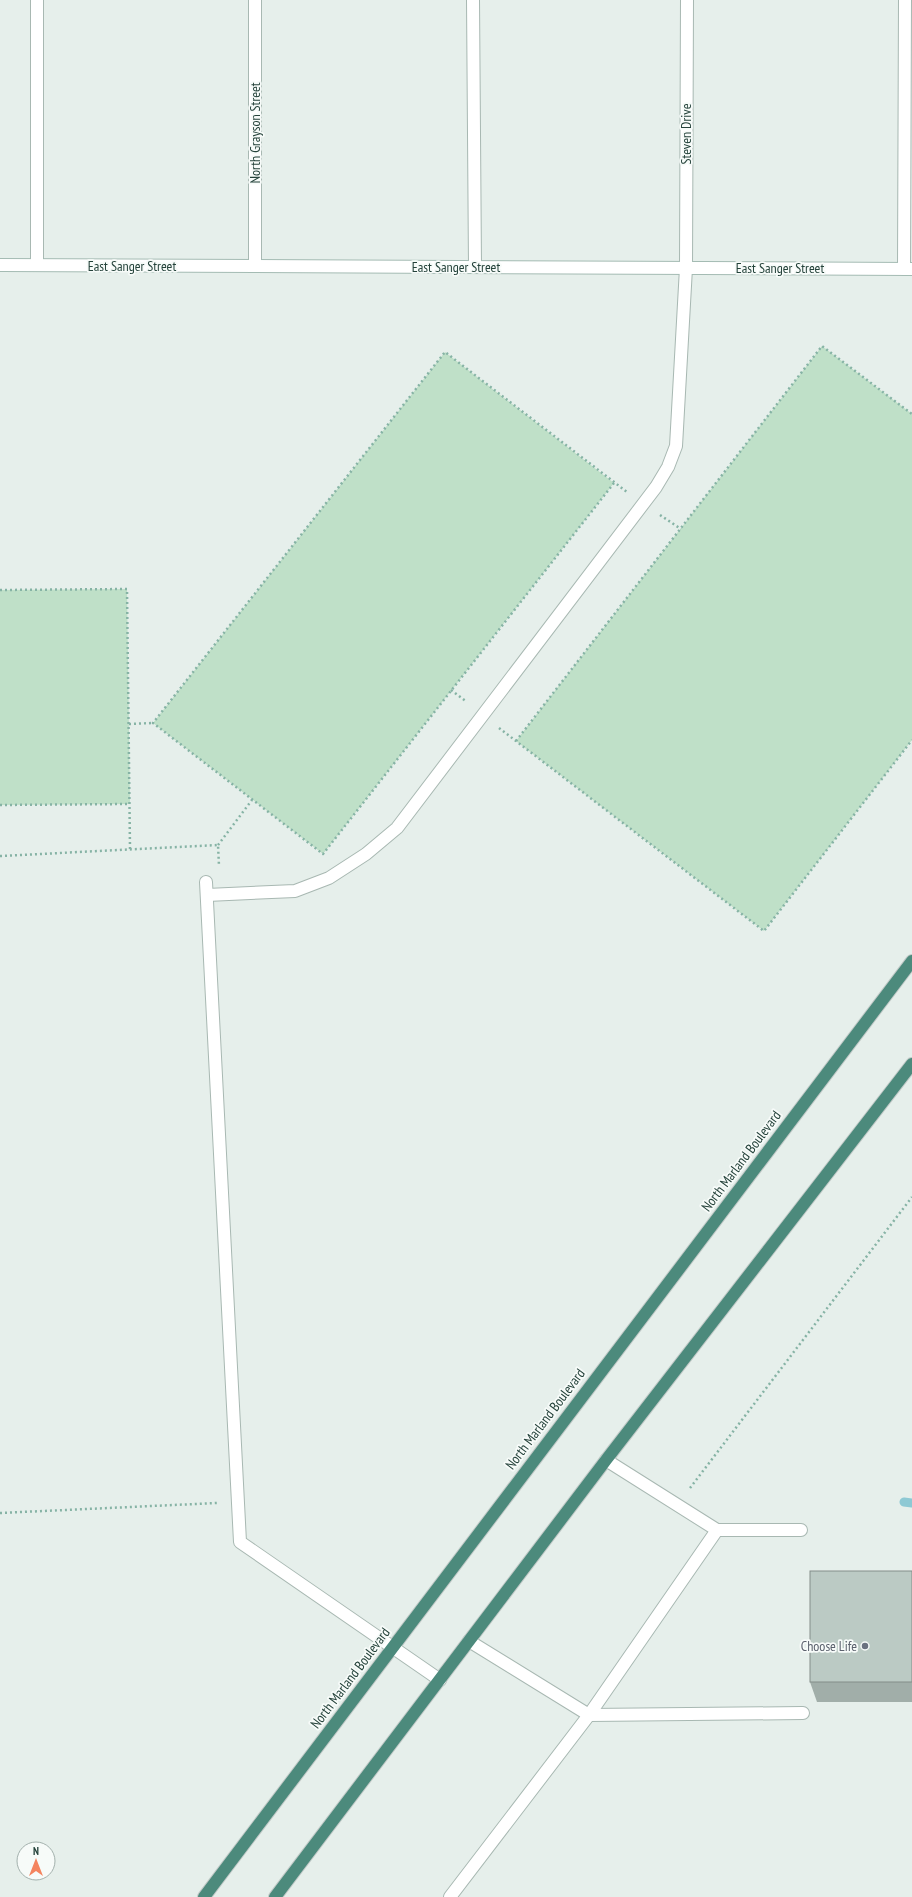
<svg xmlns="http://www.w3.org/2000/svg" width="912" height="1897" font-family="'PT Sans Narrow',sans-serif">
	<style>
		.green { fill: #bfe0c8 }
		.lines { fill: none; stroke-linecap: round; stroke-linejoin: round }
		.stream { stroke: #8ec9d4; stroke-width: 9 }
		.service-casing { stroke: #a8b8b2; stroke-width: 14 }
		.minor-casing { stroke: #a8b8b2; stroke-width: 14 }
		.secondary-casing { stroke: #a4bbb3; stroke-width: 14 }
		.trunk-casing { stroke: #c2cac8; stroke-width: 14 }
		.path { stroke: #86b3a5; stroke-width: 2.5; stroke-dasharray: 2 3; stroke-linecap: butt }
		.service { stroke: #fff; stroke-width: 12 }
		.minor { stroke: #fff; stroke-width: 12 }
		.secondary { stroke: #fff; stroke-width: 12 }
		.trunk { stroke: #4c8a7c; stroke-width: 12 }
		.wall { fill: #a1aea9 }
		.building { fill: #bbcac4; stroke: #838d89 }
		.worship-dot { fill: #6b7280; stroke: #f7fbf9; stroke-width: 1.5 }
		.labels { text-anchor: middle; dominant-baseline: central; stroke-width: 3.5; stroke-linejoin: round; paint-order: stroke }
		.street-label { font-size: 14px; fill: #24423a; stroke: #f7fbf9 }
		.worship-label { font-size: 14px; fill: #5b616d; stroke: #f7fbf9; text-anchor: end }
	</style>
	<rect width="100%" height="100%" fill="#e6efeb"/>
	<!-- green -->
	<g class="green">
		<path d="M822,346L912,414V740L764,931L516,741Z"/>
		<path d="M445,352L614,483L323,854L153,723Z"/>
		<path d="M127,589L130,804L0,805V590Z"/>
	</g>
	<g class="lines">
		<!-- stream -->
		<path class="stream" d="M904,1502L912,1503"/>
		<!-- service casing -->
		<g class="service-casing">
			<g id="service">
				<path d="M37,0V265"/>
				<path d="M473,0L475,267"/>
				<path d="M904,269L905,0"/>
				<path d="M206,882L240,1542L440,1680"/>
				<path d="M207,895L295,891L329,878L366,854L397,828L656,487L668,467L676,446L686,268"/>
				<path d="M606,1460L717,1530H801"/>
				<path d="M469,1641L589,1715L803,1713"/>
				<path d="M450,1897L589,1715L717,1530"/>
			</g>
		</g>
		<!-- minor casing -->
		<g class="minor-casing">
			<g id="minor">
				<path d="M255,266V0"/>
				<path d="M686,268L687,0"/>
			</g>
		</g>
		<!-- secondary casing -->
		<g class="secondary-casing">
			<path id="secondary" d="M0,265L912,269"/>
		</g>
		<!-- trunk casing -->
		<g class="trunk-casing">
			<g id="trunk">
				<path d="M204,1897L912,961"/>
				<path d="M275,1897L606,1460L912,1064"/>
			</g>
		</g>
		<!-- path -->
		<g class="path">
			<path d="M614,483L323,854L153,723L445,352L627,492"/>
			<path d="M660,515L681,529"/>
			<path d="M0,590L127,589L130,849"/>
			<path d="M451,690L467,702"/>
			<path d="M129,724L153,723"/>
			<path d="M499,728L764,931L912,740"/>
			<path d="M516,741L822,346L912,414"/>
			<path d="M0,805L130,804"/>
			<path d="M218,845L252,800"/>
			<path d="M0,856L218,845L219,866"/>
			<path d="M690,1488L912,1197"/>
			<path d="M0,1513L217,1503"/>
		</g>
		<!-- service -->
		<use href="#service" class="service"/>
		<!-- minor -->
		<use href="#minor" class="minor"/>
		<!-- secondary -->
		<use href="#secondary" class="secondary"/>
		<!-- trunk -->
		<use href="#trunk" class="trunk"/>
	</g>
	<!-- wall -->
	<path class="wall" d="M912,1571V1702H817L810,1682Z"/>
	<!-- building -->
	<rect class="building" x="810" y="1571" width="102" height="111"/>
	<!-- markers -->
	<circle class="worship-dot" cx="865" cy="1646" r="4"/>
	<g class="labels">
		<!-- street labels -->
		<g class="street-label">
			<text transform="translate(255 133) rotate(-90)">North Grayson Street</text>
			<text transform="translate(686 134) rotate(-90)">Steven Drive</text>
			<text x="132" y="266">East Sanger Street</text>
			<text x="456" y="267">East Sanger Street</text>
			<text x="780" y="268">East Sanger Street</text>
			<text transform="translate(741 1161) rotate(-53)">North Marland Boulevard</text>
			<text transform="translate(545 1419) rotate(-53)">North Marland Boulevard</text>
			<text transform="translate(350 1678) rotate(-53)">North Marland Boulevard</text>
		</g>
		<!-- worship labels -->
		<g class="worship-label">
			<text x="857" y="1646">Choose Life</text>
		</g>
	</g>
	<!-- north arrow -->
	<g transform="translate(36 1861)"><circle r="19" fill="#f7fbf9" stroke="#a3b1ad"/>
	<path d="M0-3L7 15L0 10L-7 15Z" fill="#f4845f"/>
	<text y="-6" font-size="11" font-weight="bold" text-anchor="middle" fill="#24423a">N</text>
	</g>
</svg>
